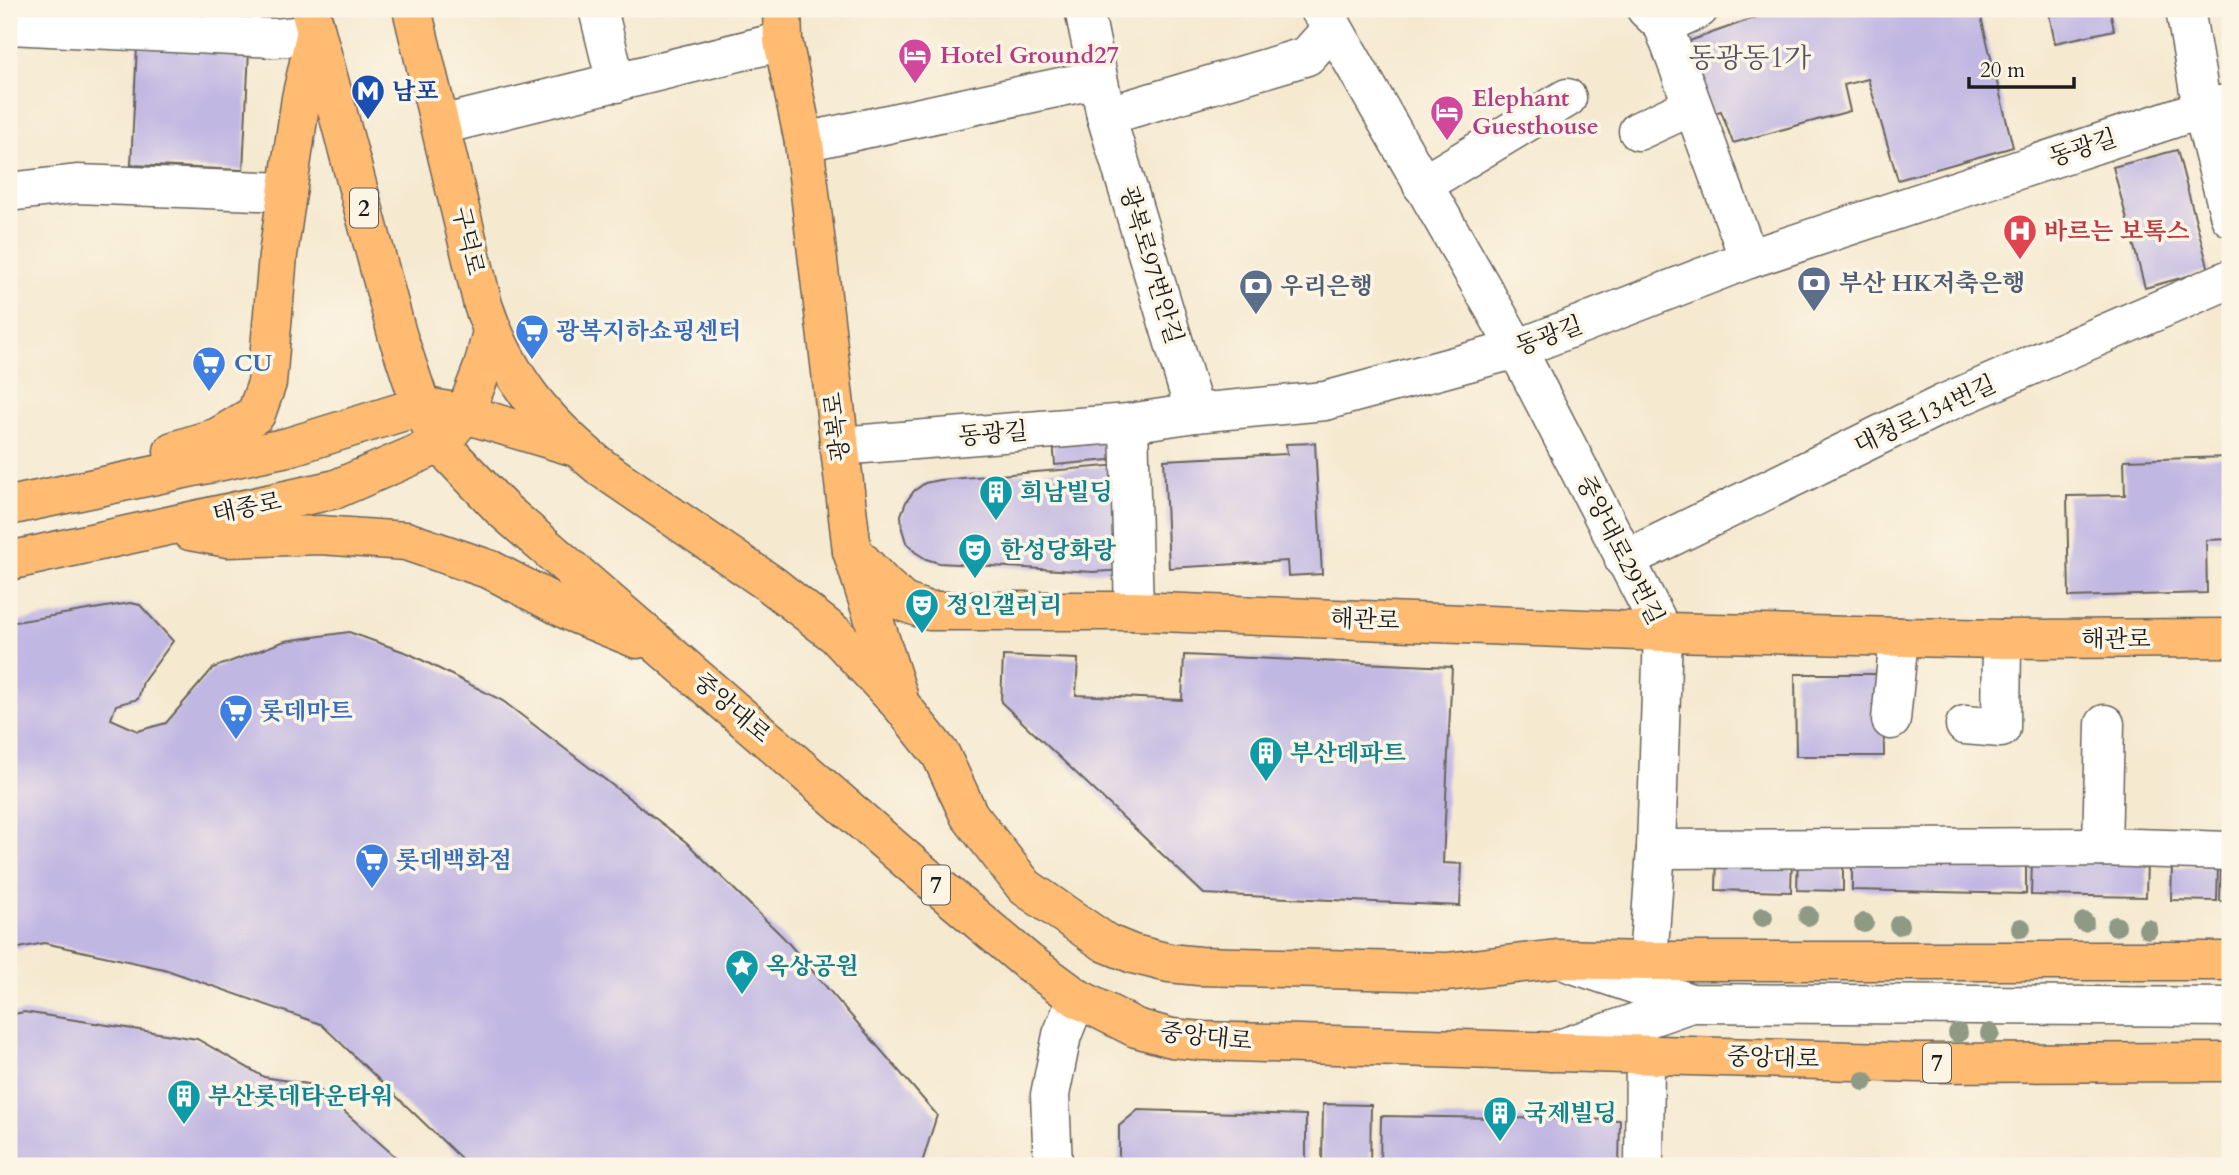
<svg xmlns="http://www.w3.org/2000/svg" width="2239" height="1175" font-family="Cardo,'Noto Serif KR',serif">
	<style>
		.building { fill: #c1b7e3 }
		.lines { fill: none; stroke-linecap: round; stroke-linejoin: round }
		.minor-casing { stroke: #68645b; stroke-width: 41 }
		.major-casing { stroke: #68645b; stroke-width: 41 }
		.minor { stroke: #fff; stroke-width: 38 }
		.major { stroke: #febb71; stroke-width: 38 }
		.tree { fill: #8e9a84 }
		.labels { text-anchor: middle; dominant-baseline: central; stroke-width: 7; stroke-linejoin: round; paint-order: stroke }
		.shield { fill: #fcf5e5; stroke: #5f5d58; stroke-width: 2 }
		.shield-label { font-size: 23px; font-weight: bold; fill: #1c1c1c }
		.hotel-label { font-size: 24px; font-weight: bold; fill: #b23c85; stroke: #fcf5e5; text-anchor: start }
		.transit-label { font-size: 24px; font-weight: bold; fill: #164399; stroke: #fcf5e5; text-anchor: start }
		.street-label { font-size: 24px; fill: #1c1c1c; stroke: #fcf5e5 }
		.health-label { font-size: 24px; font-weight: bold; fill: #be3a42; stroke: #fcf5e5; text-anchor: start }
		.service-label { font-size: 24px; font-weight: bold; fill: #4e5e75; stroke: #fcf5e5; text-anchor: start }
		.shop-label { font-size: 24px; font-weight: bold; fill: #366cbe; stroke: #fcf5e5; text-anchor: start }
		.culture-label { font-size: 24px; font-weight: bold; fill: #0d838f; stroke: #fcf5e5; text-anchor: start }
		.quarter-label { font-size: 28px; fill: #565262; stroke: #fcf5e5 }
	</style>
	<rect width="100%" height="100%" fill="#fcf5e5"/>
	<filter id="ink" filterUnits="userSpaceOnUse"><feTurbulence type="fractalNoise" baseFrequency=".0143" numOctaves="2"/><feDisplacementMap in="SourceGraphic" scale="14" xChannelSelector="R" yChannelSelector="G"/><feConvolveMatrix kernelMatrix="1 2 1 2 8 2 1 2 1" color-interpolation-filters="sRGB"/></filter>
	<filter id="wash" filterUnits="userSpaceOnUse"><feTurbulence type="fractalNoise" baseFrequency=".00686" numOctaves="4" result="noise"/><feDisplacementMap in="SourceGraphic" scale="28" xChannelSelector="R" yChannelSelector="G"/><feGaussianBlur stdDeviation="1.57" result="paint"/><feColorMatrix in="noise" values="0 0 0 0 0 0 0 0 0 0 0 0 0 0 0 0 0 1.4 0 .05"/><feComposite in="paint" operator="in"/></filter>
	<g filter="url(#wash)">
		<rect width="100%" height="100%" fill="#f5e9d0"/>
		<g id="blocks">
			<!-- building -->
			<g class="building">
				<path d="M1779,9H1979L2013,147L1898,180L1868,79L1844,85L1850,111L1733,143L1721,111L1704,116L1684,43Z"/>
				<path d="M2048,9H2110L2114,30L2055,43Z"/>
				<path d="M137,46L249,51L243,170L131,165Z"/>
				<path d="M2177,150L2209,270L2145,288L2113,167Z"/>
				<path d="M1118,435L1120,459L1055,465L1053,440Z"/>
				<path d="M1315,443L1322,574L1288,576L1287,561L1169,568L1164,460L1287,454L1286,444Z"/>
				<path d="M2230,457V539L2206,540L2207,593L2069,597L2067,496L2125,495L2124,460Z"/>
				<path d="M1120,465L1125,570L1093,572L939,563L926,559L915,552L906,542L902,529L901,515L906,502L914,491L925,483L939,480Z"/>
				<path d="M130,603L140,605L173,641L143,682L138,699L116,705L111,719L138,731L166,723L213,668L285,641L349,632L410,654L503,701L686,842L784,938L937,1115L921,1166H469L321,1024L164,969L44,943L9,950V623Z"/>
				<path d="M1184,655L1452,667L1443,863L1462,864L1460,906L1204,894L1001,702L1003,656L1078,659L1076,695L1182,700Z"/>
				<path d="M1795,674H1883L1884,756H1796Z"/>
				<path d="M1852,855L1942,856V869L1944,857L2026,860V894L1852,890Z"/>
				<path d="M1717,856L1792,857L1791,892L1716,890Z"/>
				<path d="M1798,856L1843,857V891L1797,890Z"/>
				<path d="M2032,860L2147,861L2146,897L2031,895Z"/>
				<path d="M2172,867H2218L2217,901L2171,900Z"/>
				<path d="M2221,868H2230V902L2220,901Z"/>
				<path d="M24,1012L197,1039L264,1077L314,1085L406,1166H9V1015Z"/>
				<path d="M1323,1104L1371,1105L1370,1166H1322Z"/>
				<path d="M1138,1110L1306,1115V1166H1119V1126Z"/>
				<path d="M1381,1116L1620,1120L1619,1166H1380Z"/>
			</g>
		</g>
	</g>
	<g filter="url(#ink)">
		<use href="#blocks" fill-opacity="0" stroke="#68645b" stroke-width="2"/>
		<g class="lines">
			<!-- minor casing -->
			<g class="minor-casing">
				<g id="minor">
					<path d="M598,9L616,83"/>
					<path d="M1084,9L1106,116L1195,413"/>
					<path d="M1319,9L1333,27L1517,349L1663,632L1656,849L1648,961"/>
					<path d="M1646,9L1663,25L1699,9"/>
					<path d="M2185,9L2202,109L2230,217"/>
					<path d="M9,25L275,38L316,34"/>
					<path d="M1663,25L1749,259"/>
					<path d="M1106,116L1307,56L1333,27"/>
					<path d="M441,125L783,41"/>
					<path d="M1638,131L1692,106"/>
					<path d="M804,142L1098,79"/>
					<path d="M1422,185L1567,98"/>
					<path d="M9,192L77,184L287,192"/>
					<path d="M1129,423L1134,611"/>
					<path d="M839,446L1129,423L1195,413L1325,401L1517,349L1749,259L2202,109L2230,103"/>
					<path d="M1624,560L1943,404L2230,279"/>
					<path d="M1891,720L1899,637"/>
					<path d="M1965,725L2001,728L2002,639"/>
					<path d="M2102,847L2105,724"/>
					<path d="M1656,849L2102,847L2230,851"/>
					<path d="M1570,963L1691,1003L2230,1007"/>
					<path d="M1551,1052L1691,1003"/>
					<path d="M1053,1166L1050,1095L1062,1035L1077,998"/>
					<path d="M1644,1166L1645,1054"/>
				</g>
			</g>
			<!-- major casing -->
			<g class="major-casing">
				<g id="major">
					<path d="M310,9L397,334L421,406L440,444L502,509L909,862L1028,962L1077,998L1136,1028L1172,1038L1203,1041L1918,1063L2230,1062"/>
					<path d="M412,9L483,305C508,379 543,420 603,469L772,585L836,635L901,705L941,755L969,815L1025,887L1106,943L1133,954L1169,963L1199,966L1447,972L1557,959L1648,961H2230"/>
					<path d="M782,9L783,41L804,142L852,551L898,695"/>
					<path d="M173,451L218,437L256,414L267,383L278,255L301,98L315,36"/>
					<path d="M9,506L288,447L421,406L465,414L572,446"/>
					<path d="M190,531L228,538L320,535L406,541L491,570L573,613L637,639"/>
					<path d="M852,551L884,585L903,602L929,611H1134L1663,632L2002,639L2230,638"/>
					<path d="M9,561L336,489L440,444L465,414L483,367L492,332"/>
				</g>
			</g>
			<!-- minor -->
			<use href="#minor" class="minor"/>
			<!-- major -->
			<use href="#major" class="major"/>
		</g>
		<!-- trees -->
		<g class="tree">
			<circle cx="1808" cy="916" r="10"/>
			<circle cx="1763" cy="917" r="10"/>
			<circle cx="2084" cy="922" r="10"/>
			<circle cx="1864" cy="923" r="10"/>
			<circle cx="1899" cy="925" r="10"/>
			<circle cx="2116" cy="926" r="10"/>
			<circle cx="2021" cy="928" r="10"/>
			<circle cx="2148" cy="929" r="10"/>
			<circle cx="1958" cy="1033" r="10"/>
			<circle cx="1990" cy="1033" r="10"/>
			<circle cx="1864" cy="1081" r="10"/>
		</g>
	</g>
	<!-- icons -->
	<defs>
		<g id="hotel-pin" transform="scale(1.75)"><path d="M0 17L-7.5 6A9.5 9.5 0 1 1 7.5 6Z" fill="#d1479c" stroke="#fcf5e5"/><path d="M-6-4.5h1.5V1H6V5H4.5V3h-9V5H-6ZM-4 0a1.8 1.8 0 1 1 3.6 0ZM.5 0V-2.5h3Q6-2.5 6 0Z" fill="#fff"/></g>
		<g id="metro-pin" transform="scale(1.75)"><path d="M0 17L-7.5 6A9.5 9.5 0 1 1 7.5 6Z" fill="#1a4fb4" stroke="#fcf5e5"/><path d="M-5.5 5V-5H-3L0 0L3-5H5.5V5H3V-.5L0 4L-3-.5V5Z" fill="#fff"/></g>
		<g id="hospital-pin" transform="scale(1.75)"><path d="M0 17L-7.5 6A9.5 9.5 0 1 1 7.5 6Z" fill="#e0444e" stroke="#fcf5e5"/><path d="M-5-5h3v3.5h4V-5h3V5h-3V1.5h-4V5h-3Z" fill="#fff"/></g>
		<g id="bank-pin" transform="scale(1.75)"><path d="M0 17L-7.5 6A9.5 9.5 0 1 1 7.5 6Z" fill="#5c6f8a" stroke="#fcf5e5"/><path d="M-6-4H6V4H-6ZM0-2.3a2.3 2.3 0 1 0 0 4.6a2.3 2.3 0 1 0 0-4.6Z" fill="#fff"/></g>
		<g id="supermarket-pin" transform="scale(1.75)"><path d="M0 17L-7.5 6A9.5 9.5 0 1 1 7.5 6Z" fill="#3f7fe0" stroke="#fcf5e5"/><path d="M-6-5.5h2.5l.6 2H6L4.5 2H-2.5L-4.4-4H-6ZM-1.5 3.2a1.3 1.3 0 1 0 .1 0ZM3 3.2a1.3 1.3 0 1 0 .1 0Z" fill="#fff"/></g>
		<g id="building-pin" transform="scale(1.75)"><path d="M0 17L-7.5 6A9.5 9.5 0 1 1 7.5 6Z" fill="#0f9aa8" stroke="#fcf5e5"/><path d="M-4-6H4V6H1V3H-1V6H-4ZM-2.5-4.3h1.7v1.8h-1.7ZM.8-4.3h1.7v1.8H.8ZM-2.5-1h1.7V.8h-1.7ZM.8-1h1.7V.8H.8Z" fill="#fff"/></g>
		<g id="theatre-pin" transform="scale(1.75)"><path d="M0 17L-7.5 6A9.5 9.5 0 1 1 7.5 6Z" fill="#0f9aa8" stroke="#fcf5e5"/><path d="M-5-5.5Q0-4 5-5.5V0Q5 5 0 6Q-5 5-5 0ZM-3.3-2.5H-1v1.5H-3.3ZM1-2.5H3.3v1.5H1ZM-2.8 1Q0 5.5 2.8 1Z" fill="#fff"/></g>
		<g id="sight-pin" transform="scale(1.75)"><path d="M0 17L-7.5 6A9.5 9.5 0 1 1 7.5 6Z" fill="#0f9aa8" stroke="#fcf5e5"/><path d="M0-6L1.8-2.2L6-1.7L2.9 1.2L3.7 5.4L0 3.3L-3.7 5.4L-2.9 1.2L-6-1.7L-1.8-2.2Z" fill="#fff"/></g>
	</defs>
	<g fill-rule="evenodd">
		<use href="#hotel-pin" x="915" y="55"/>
		<use href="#metro-pin" x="368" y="91"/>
		<use href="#hotel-pin" x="1447" y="112"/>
		<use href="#hospital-pin" x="2020" y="231"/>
		<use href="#bank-pin" x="1814" y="283"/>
		<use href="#bank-pin" x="1256" y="286"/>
		<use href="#supermarket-pin" x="532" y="331"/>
		<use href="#supermarket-pin" x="209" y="363"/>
		<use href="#building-pin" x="996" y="492"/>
		<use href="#theatre-pin" x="975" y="550"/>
		<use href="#theatre-pin" x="922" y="605"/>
		<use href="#supermarket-pin" x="236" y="711"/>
		<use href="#building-pin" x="1266" y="753"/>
		<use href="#supermarket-pin" x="372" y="860"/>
		<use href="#sight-pin" x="742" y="966"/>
		<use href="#building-pin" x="184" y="1096"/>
		<use href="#building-pin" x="1500" y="1113"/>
	</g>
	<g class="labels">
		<!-- shield labels -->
		<g class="shield">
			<rect x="350" y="188.5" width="28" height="39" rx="5"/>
			<rect x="922" y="865.5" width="28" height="39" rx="5"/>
			<rect x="1923" y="1043.5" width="28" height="39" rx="5"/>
		</g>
		<g class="shield-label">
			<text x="364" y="208">2</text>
			<text x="936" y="885">7</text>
			<text x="1937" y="1063">7</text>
		</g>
		<!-- hotel labels -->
		<g class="hotel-label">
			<text x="940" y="55">Hotel Ground27</text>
			<text x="1472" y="98">Elephant<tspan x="1472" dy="28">Guesthouse</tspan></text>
		</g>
		<!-- transit labels -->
		<g class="transit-label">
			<text x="392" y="91">남포</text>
		</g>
		<!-- street labels -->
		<g class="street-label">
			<text transform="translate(2083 148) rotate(-18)">동광길</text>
			<text transform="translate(468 241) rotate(77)">구덕로</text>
			<text transform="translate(1151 265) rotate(73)">광복로97번안길</text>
			<text transform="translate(1549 336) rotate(-20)">동광길</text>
			<text transform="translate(1925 415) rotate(-25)">대청로134번길</text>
			<text transform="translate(837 427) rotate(-97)">광복로</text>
			<text transform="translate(993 434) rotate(-5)">동광길</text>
			<text transform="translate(247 508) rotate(-12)">태종로</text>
			<text transform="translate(1620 550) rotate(63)">중앙대로29번길</text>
			<text transform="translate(1365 620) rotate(2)">해관로</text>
			<text x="2116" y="639">해관로</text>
			<text transform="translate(732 708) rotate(41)">중앙대로</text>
			<text transform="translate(1206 1037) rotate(6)">중앙대로</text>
			<text transform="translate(1773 1058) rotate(2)">중앙대로</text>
		</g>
		<!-- health labels -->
		<g class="health-label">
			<text x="2044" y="231">바르는 보톡스</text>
		</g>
		<!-- service labels -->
		<g class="service-label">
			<text x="1839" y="283">부산 HK저축은행</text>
			<text x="1280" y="286">우리은행</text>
		</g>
		<!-- shop labels -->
		<g class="shop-label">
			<text x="556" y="331">광복지하쇼핑센터</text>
			<text x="234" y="363">CU</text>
			<text x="260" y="711">롯데마트</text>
			<text x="396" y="860">롯데백화점</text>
		</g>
		<!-- culture labels -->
		<g class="culture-label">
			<text x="1020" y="492">희남빌딩</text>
			<text x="1000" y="550">한성당화랑</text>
			<text x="946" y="605">정인갤러리</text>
			<text x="1290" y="753">부산데파트</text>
			<text x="766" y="966">옥상공원</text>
			<text x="208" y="1096">부산롯데타운타워</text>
			<text x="1524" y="1113">국제빌딩</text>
		</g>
		<!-- quarter labels -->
		<g class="quarter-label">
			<text x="1750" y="58">동광동1가</text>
		</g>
	</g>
	<!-- margin -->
	<rect width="2239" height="1175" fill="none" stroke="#fcf5e5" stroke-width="35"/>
	<!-- scale -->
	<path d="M1969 77v10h105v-10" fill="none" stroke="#1c1c1c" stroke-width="3.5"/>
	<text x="1980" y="77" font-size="21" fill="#1c1c1c" stroke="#fcf5e5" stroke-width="5" paint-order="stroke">20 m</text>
</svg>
